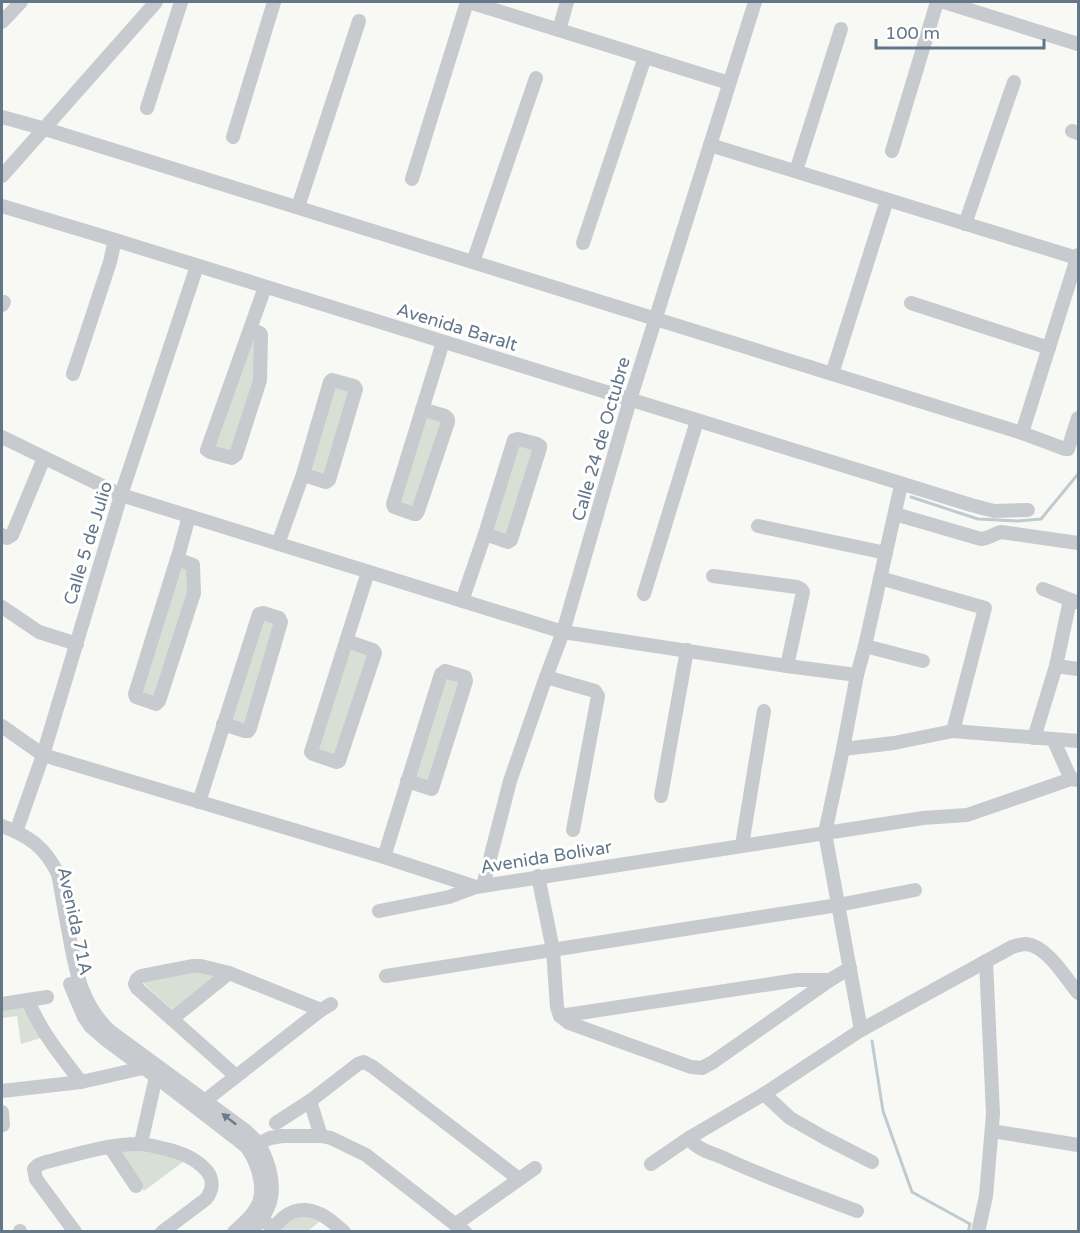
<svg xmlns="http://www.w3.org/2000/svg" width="1080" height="1233" font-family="'Varela Round',sans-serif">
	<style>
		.green { fill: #d8e0d5 }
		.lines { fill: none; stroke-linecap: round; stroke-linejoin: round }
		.stream { stroke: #c0cbd1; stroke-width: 3 }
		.street { stroke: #c7cbcf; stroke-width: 14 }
		.oneway { fill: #697b8c }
		.labels { text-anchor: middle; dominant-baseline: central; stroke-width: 6; stroke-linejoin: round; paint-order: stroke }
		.street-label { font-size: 18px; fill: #647789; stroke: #fff }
	</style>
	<rect width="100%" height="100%" fill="#f8f8f4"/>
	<!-- green -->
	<g class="green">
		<path d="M252,338L256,339L254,375L231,452L213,447Z"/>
		<path d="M334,386L351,391L325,476L307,471Z"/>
		<path d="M425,414L443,421L414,508L398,503Z"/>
		<path d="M519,445L535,448L508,538L491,531Z"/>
		<path d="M179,566L191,569L192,589L157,698L140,691Z"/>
		<path d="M262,619L276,622L245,725L229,720Z"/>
		<path d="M350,648L368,654L334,755L318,748Z"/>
		<path d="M445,677L460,682L428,783L412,777Z"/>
		<path d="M200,971L217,977L176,1013L141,981Z"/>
		<path d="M25,1007L41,1038L21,1044L17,1016L2,1018V1011Z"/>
		<path d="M133,1146L184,1161L144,1191L117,1150Z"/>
		<path d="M310,1216L320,1221L308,1231H283L281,1224L289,1218Z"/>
	</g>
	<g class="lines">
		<!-- stream -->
		<g class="stream">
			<path d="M911,497L978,519L1018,521L1041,519L1078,474"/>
			<path d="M872,1041L883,1111L912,1192L970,1224L968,1232"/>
		</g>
		<!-- street -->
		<g class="street">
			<path d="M469,2L729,83"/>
			<path d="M944,2L1078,44"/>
			<path d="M2,22L21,2"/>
			<path d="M559,30L567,2"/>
			<path d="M147,108L181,2"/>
			<path d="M2,117L42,128C369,229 695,332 1022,433L1065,449H1068L1069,446L1078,418"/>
			<path d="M1072,131L1078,133"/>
			<path d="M233,137L274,2"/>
			<path d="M710,145L1077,258"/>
			<path d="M892,151L937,2"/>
			<path d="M796,171L841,29"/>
			<path d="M2,176L156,2"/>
			<path d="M412,179L467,2"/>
			<path d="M2,206L115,240L971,505L994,511L1028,510"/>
			<path d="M298,207L359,21"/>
			<path d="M965,224L1014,82"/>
			<path d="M583,243L645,57"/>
			<path d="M473,262L536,78"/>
			<path d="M911,303L1049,348"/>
			<path d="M2,305L4,302"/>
			<path d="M250,329L260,333L261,335L260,380L236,455L232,458L210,452L207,450L265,287"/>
			<path d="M73,374L110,262L115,240"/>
			<path d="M832,374L887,200"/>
			<path d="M422,409L445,416L448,419V422L418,511L416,514H414L394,507L393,504L443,342"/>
			<path d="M1022,433L1078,255"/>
			<path d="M2,437L121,495L563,632L787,666L857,675"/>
			<path d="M895,514L981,539C989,538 994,534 1001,532L1078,543"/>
			<path d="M758,526L886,553"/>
			<path d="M2,535L7,538L12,535L44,458"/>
			<path d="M278,544L303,474L330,382L332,380L354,386L356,389L329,480L326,482L304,475L303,474"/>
			<path d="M177,559L193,565L194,593L159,701L156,704L136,697L135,694L177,559L179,553L189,516"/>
			<path d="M713,576L797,587L801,589L803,592L787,666"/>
			<path d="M880,578L985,608L953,731"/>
			<path d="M1043,589L1076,602"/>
			<path d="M644,594L697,421"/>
			<path d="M462,601L485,534L514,440L518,439L537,444L540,446V448L511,540L508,542L485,534"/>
			<path d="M2,607L39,632L77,644"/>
			<path d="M347,641L373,650L375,653L339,761L336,762L313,754L311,752L368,572"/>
			<path d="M865,646L923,661"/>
			<path d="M1056,666L1078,669"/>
			<path d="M546,677L595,691L598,696L573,830"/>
			<path d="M2,726L43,755L384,857L476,887L923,818L967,815L1071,779L1078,780"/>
			<path d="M1034,738L1056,666L1070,600"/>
			<path d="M1053,739L1071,779"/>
			<path d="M843,749L894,743L953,731L1078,741"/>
			<path d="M661,796L687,650"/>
			<path d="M199,802L259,614L263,613L279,618L281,622L250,728L248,731H245L223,724"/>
			<path d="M2,826C29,836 45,847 58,874C62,894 65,914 69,934C76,972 81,1005 111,1032L246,1131C250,1135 256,1140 259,1145C269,1161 276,1186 269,1205C265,1216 258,1223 250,1232"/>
			<path d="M16,832L43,755L121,495L197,266"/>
			<path d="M742,845L764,711"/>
			<path d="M384,857L441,674L445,671L465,677L466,681L432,789L407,781"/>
			<path d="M538,876L553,950L557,1007L560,1016L569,1023L691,1067L702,1068L713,1062L830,980L850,968"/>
			<path d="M483,886L510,781L546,677L563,632L630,400L755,2"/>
			<path d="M379,911L449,897L476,887"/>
			<path d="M386,976L838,905L915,890"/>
			<path d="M70,984L84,1017L91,1027L105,1039L155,1076L238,1140C241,1143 246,1146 248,1149C257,1162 264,1184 260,1199C257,1212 244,1223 234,1232"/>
			<path d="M28,1000C40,1031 61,1056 81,1082"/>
			<path d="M2,1004L47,997"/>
			<path d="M560,1016L797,980H830"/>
			<path d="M172,1019L229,973"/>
			<path d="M861,1030L825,833L843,749L857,675L865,646L901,485"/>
			<path d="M236,1076L137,988L135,984L137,979L141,976L192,966H201L229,973L321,1010"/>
			<path d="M2,1091L81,1082L143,1068L147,1064"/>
			<path d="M764,1094L790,1118L825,1138L872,1162"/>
			<path d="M310,1101L321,1136"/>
			<path d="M201,1106L211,1096L321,1010L331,1004"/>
			<path d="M2,1112L3,1125"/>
			<path d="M276,1123L310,1101L358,1064L364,1062L373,1067L519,1179"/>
			<path d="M992,1131L1078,1145"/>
			<path d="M689,1138C697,1150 713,1153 726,1159C769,1179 813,1194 857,1211"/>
			<path d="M141,1143L158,1068"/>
			<path d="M110,1147L136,1186"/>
			<path d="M250,1148L270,1138L282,1136H321L331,1138L366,1155L465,1232"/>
			<path d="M651,1164L689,1138L764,1094L861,1030L1012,947C1016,946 1021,944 1026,944C1046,945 1066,978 1078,993"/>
			<path d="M255,1215L274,1228C285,1212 301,1205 320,1214C329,1218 337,1226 344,1232"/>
			<path d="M456,1224L535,1168"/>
			<path d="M20,1232V1231"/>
			<path d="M75,1232L36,1179L34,1169L38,1165L43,1163C74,1155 107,1144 139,1144C147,1144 157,1147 166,1149C182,1153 195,1158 206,1170C214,1179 213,1190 206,1199L162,1232"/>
			<path d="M978,1232L986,1196L993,1114L986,961"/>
		</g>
	</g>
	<!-- one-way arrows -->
	<defs><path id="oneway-solid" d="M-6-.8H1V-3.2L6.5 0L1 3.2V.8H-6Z" transform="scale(1.5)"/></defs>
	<use class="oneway" href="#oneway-solid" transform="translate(229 1119) rotate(-142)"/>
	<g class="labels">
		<!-- street labels -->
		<g class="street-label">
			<text transform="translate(457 327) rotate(17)">Avenida Baralt</text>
			<text transform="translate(601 439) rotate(-74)">Calle 24 de Octubre</text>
			<text transform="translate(88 543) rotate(-73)">Calle 5 de Julio</text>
			<text transform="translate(546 857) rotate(-9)">Avenida Bolivar</text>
			<text transform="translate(75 921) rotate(78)">Avenida 71A</text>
		</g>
	</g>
	<!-- border -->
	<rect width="1080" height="1233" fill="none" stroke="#647789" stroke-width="6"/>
	<!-- scale -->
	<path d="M876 39v9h168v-9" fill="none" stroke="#647789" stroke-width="3"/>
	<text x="885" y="39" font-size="18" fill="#647789" stroke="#ffffff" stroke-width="4.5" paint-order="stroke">100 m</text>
</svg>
